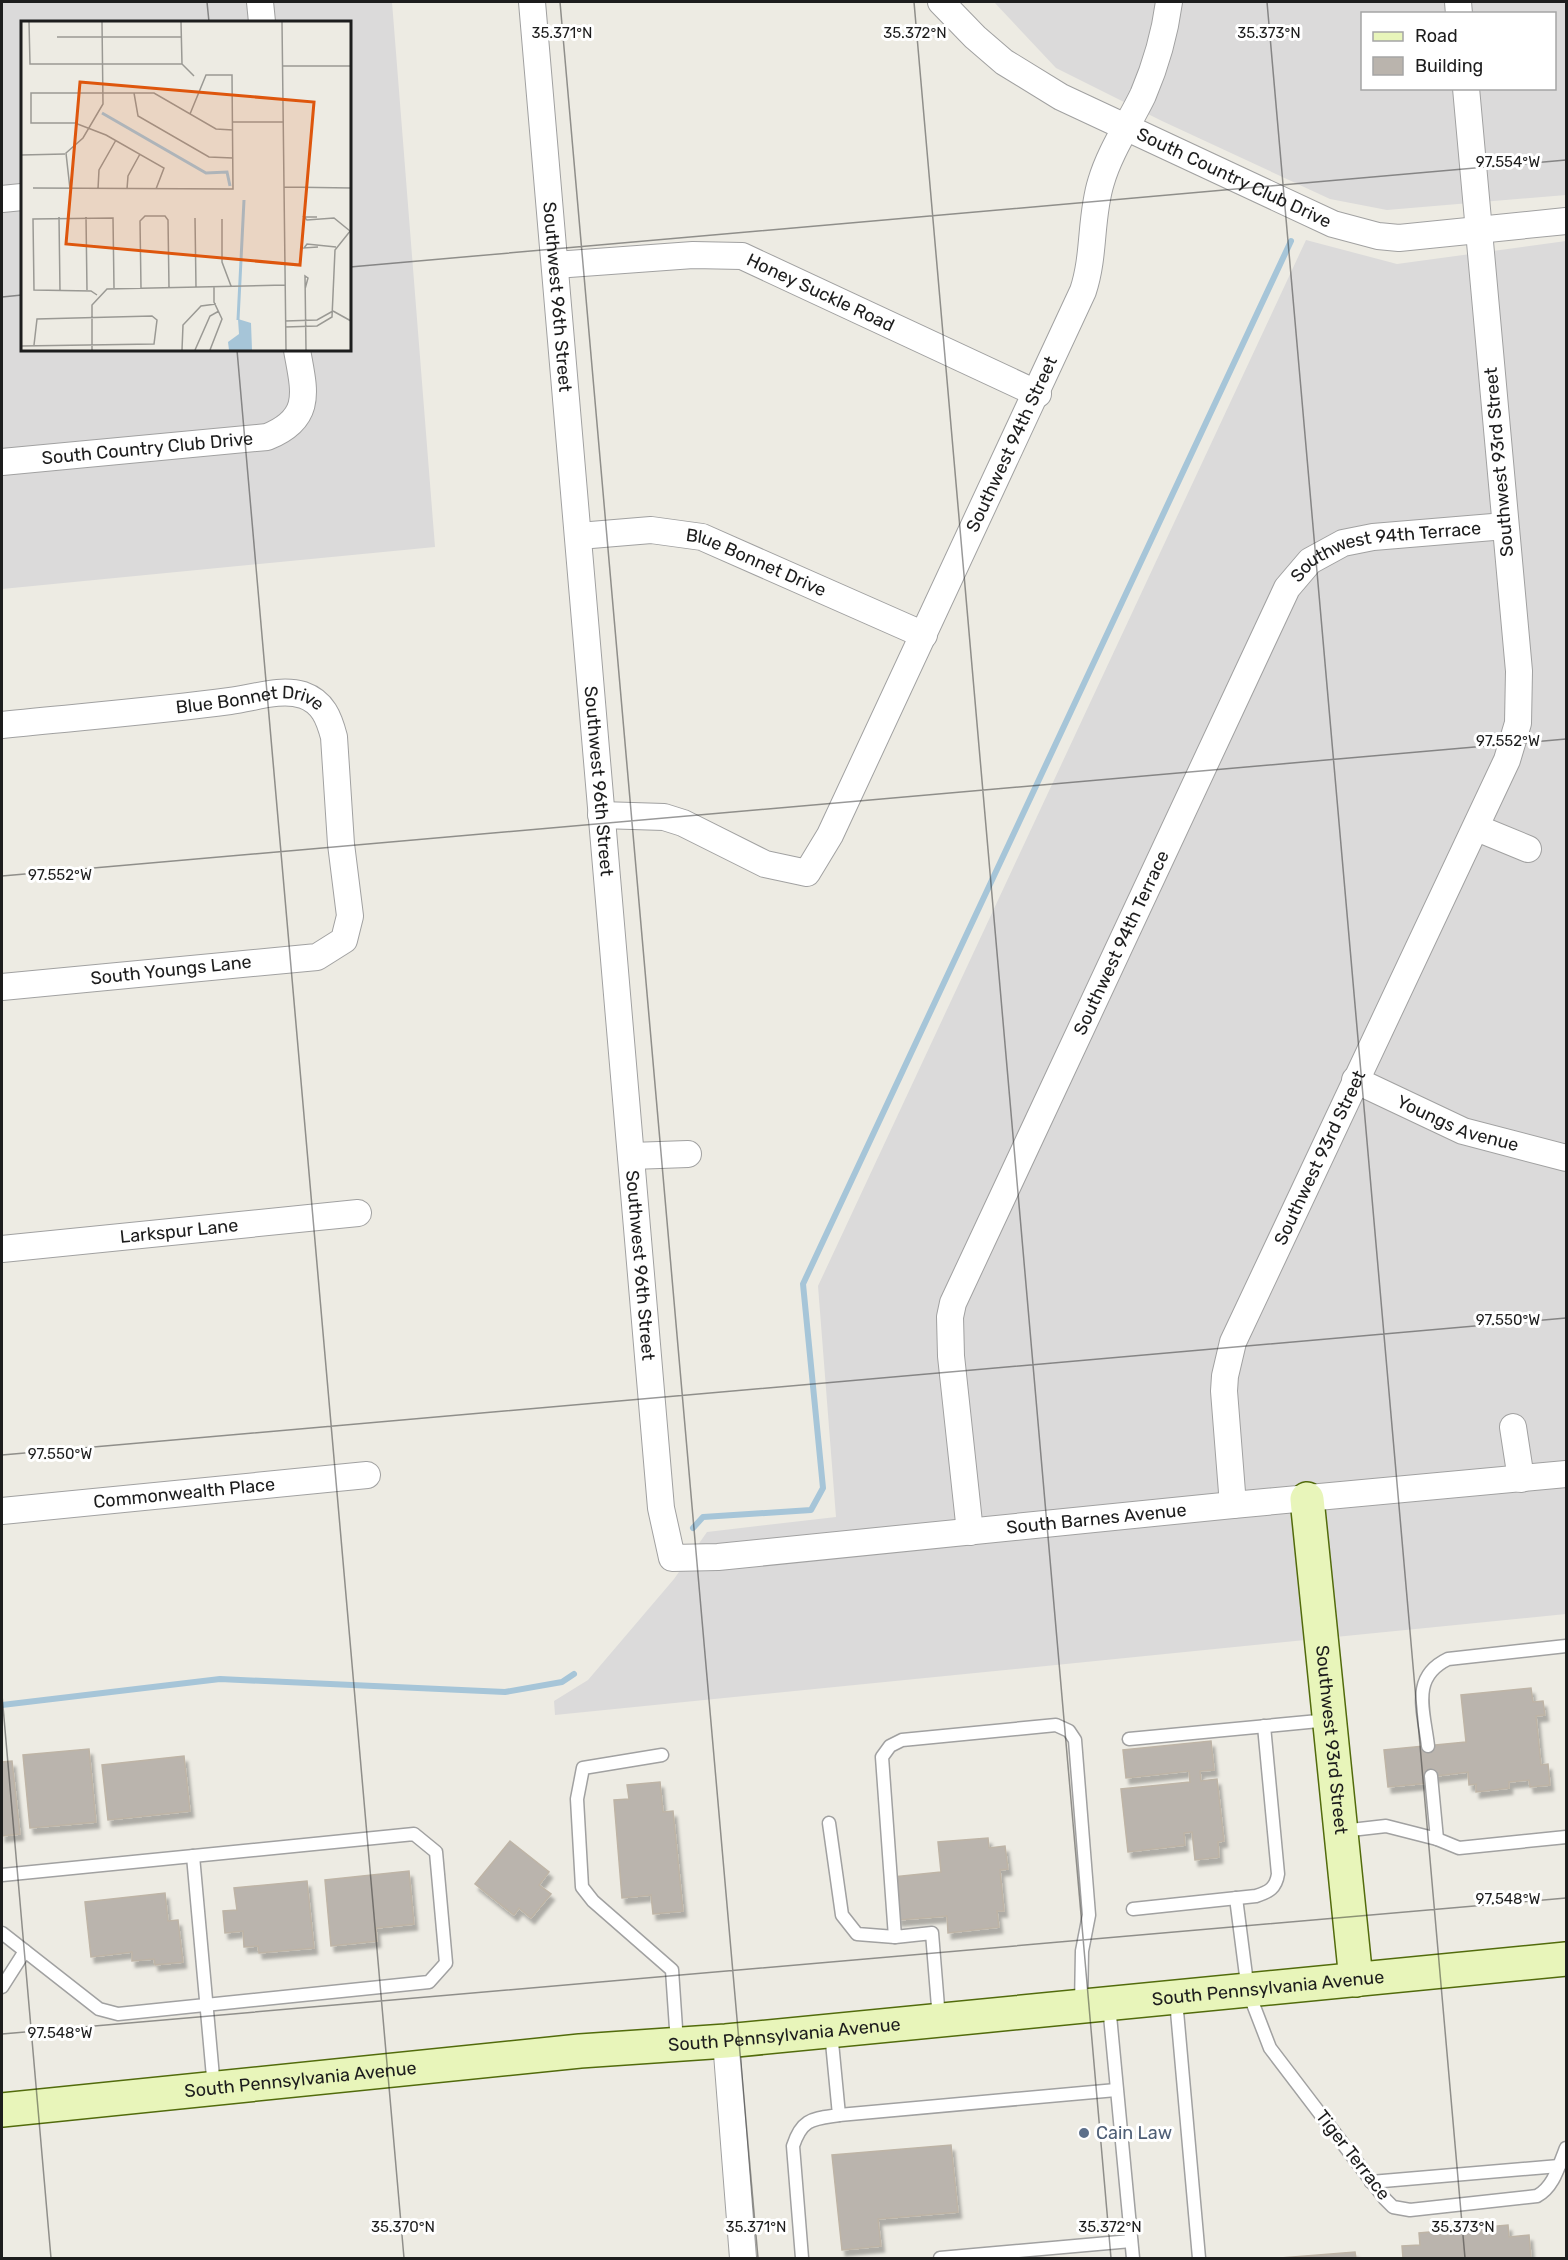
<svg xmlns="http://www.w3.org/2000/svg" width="1568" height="2260" font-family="Rubik,sans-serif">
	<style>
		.residential { fill: #dbdada; fill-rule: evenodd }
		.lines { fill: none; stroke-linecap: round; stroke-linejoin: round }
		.stream { stroke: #a6c5d8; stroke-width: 6 }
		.building { fill: #bab4ad; stroke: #beb4a6; stroke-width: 1.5; filter: url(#shadow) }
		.lane-casing { stroke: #a1a1a1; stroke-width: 15 }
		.street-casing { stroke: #a1a1a1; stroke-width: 28 }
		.secondary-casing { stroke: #526b0c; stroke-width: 36 }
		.lane { stroke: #fff; stroke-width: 12 }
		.street { stroke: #fff; stroke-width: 26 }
		.secondary { stroke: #e8f5ba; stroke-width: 33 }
		.ticks { fill: none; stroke: #1d1d1d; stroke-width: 1.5; stroke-opacity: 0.45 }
		.service-dot { fill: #5c6f8a; stroke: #fff; stroke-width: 2 }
		.labels { text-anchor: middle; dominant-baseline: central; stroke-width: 6; stroke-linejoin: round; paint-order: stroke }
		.street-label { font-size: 18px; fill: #1d1d1d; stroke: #fff }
		.service-label { font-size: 18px; fill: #4e5e75; stroke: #fff; text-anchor: start }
		.inset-river { fill: none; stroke: #a6c5d8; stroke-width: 3 }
		.inset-road { fill: none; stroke: #9a9994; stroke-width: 1.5 }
		.view { fill: #de560d; fill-opacity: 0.15; stroke: #de560d; stroke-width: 3 }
		.inset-edge { fill: none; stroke: #1d1d1d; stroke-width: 3 }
		.ticks-label { font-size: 15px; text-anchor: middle; fill: #1d1d1d; stroke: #fff; stroke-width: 6; stroke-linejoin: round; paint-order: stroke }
	</style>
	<defs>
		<filter id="shadow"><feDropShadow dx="3.5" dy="6" stdDeviation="1.5" flood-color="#0004"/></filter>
	</defs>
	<rect width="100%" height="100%" fill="#edebe3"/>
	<!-- residential -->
	<g class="residential">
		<path d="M2,2H392L435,547L2,589ZM22,22H350V350H22Z"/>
		<path d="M994,2H1566V195L1387,210L1330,199L1162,121L1056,68ZM1362,14H1554V88H1362Z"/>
		<path d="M1306,240L1397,264L1566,241V1614L555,1715L554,1701L588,1680L674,1579L707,1532L836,1517L818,1286Z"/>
	</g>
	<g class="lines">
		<!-- stream -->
		<g class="stream">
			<path d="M693,1528L703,1517L811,1510L823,1488L803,1284L1291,241"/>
			<path d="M2,1705L220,1679L505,1692L562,1682L574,1674"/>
		</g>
	</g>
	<!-- building -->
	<g class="building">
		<path d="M1531,1688L1533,1702L1543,1701L1545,1715L1536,1716L1541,1765L1548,1764L1550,1785L1530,1787L1529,1780L1509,1782V1788L1476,1792V1784L1469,1785L1468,1772L1428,1777V1783L1388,1787L1384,1750L1466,1742L1461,1695Z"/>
		<path d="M1211,1741L1214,1770L1200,1771L1201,1781L1217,1779L1224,1841L1218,1842L1219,1857L1195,1860L1192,1832L1184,1833L1185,1845L1128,1852L1121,1789L1190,1782L1189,1771L1126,1778L1123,1750Z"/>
		<path d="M89,1749L96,1822L30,1828L23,1755Z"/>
		<path d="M184,1756L190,1811L108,1820L102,1765Z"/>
		<path d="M12,1761L20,1834L2,1836V1762Z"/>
		<path d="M660,1782L663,1812L673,1811L683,1911L653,1914L651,1895L622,1898L614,1800L629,1799L627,1785Z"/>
		<path d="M988,1838L989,1848L1005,1846L1008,1869L1000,1870L1004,1911H997L999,1927L948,1933L947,1916L898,1920L893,1877L941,1872L938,1842Z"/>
		<path d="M510,1841L549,1872L539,1885L551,1894L531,1918L519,1908L514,1915L475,1884Z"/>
		<path d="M409,1871L414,1924L376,1928L377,1941L331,1946L325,1880Z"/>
		<path d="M307,1881L314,1948L259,1953L258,1946L244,1947L243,1931L225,1933L223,1911L237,1910L234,1888Z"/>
		<path d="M165,1893L168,1921L178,1920L183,1962L155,1965L154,1959L132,1961V1952L91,1957L85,1902Z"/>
		<path d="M951,2145L958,2212L878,2219L881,2246L842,2250L832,2155Z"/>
		<path d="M1508,2225L1509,2237L1529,2235L1531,2258H1403L1402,2246L1420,2245L1419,2233Z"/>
		<path d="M1355,2252L1356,2258H1280Z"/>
	</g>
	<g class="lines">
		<!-- lane casing -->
		<g class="lane-casing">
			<g id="lane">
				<path d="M1129,1739L1329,1720"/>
				<path d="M1428,1746C1424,1711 1410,1677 1448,1659L1566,1646"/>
				<path d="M662,1755L583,1768L577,1799L582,1887L593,1901L672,1970L677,2043"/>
				<path d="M829,1823L842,1915L857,1934L895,1937"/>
				<path d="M1342,1831L1386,1826L1437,1839L1431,1776"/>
				<path d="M1437,1839L1459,1848L1566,1837"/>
				<path d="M193,1856L214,2088"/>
				<path d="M2,1875L414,1834L436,1852L446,1963L429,1982L118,2014L99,2009L2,1933"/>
				<path d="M1236,1898L1248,1991L1270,2048L1385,2199L1393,2207L1410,2210L1537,2196C1554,2187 1559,2165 1566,2148"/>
				<path d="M1133,1909L1256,1896C1269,1892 1276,1888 1278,1874L1264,1726"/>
				<path d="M2,1987L25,1951"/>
				<path d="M1176,2000L1199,2258"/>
				<path d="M1109,2005L1133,2258"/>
				<path d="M939,2019L932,1933L895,1937L882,1757L890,1746L902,1740L1056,1725L1069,1731L1075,1740L1089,1915L1082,1951L1081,2006"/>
				<path d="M839,2115L1116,2090"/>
				<path d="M1371,2182L1559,2166"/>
				<path d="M802,2258L793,2146C802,2118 813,2119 839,2115L831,2032"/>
				<path d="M940,2258L1131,2241"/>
			</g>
		</g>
		<!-- street casing -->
		<g class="street-casing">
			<g id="street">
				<path d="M260,2L262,22"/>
				<path id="s1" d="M532,2L661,1508L672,1558L718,1557L1233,1505L1566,1474"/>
				<path id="s2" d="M941,2L975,37L1004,62L1061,97L1333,224L1378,236L1399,238L1566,221"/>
				<path d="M1458,2L1459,14"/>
				<path d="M2,199L22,197"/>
				<path id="s3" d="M555,265L693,255L742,256L1038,394"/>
				<path id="s4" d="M2,462L267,437C314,418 304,390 297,350"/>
				<path id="s5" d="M579,536L651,530L702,537L924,635"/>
				<path id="s6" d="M2,725C78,717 155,711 230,701C254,698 280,688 303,695C323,702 329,718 334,737L341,844L350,916L344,940L317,957L2,987"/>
				<path id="s7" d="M601,815L664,817L683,823L765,864L807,873L830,835L1083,291C1095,255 1090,217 1101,182C1110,151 1129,124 1143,95C1155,67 1165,32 1169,2"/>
				<path d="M1477,828L1528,849"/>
				<path id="s8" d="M1355,1080L1463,1131L1566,1158"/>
				<path d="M631,1156L688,1154"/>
				<path id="s9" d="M2,1249L358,1213"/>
				<path d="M1513,1427L1521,1479"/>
				<path id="s10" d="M1233,1505L1224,1391L1225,1376L1233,1342L1507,760L1518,723L1519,671L1466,88"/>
				<path id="s11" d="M2,1511L367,1475"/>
				<path id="s12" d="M970,1532L951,1356L950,1317L953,1303L1287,588L1310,561L1343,543L1373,537L1505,526"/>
				<path d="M726,2041L743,2258"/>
			</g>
		</g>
		<!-- secondary casing -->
		<g class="secondary-casing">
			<g id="secondary">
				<path id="s13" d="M1307,1499L1356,1980"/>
				<path id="s14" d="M2,2110L580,2051L726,2041L1566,1959"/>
			</g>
		</g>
		<!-- lane -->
		<use href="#lane" class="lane"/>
		<!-- street -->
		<use href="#street" class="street"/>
		<!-- secondary -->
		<use href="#secondary" class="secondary"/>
	</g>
	<!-- ticks -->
	<path class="ticks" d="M207,2L209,22M560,2L758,2258M914,2L1111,2258M1267,2L1465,2258M350,267L1566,160M2,297L22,295M237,350L404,2258M2,876L1566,739M2,1455L1566,1318M2,1695L51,2258M2,2034L1566,1898"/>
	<!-- markers -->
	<circle class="service-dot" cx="1084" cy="2133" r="6"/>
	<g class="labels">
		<!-- street labels -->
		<g class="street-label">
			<text stroke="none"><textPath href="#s2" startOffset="345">South Country Club Drive</textPath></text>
			<text stroke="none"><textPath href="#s3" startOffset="274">Honey Suckle Road</textPath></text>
			<text stroke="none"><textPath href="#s1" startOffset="296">Southwest 96th Street</textPath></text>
			<text stroke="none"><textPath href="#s7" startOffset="693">Southwest 94th Street</textPath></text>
			<text stroke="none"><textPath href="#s4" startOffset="146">South Country Club Drive</textPath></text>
			<text transform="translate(1499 462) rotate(-95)">Southwest 93rd Street</text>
			<text stroke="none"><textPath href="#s12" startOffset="1131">Southwest 94th Terrace</textPath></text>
			<text stroke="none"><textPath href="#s5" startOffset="183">Blue Bonnet Drive</textPath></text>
			<text stroke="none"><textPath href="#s6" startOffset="250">Blue Bonnet Drive</textPath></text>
			<text stroke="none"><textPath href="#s1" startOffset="782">Southwest 96th Street</textPath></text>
			<text stroke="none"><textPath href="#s12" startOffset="628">Southwest 94th Terrace</textPath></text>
			<text transform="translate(171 970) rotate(-6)">South Youngs Lane</text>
			<text stroke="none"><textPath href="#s8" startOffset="112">Youngs Avenue</textPath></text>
			<text stroke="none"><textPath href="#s10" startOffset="368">Southwest 93rd Street</textPath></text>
			<text stroke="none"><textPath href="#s9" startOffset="178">Larkspur Lane</textPath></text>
			<text stroke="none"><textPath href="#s1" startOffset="1268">Southwest 96th Street</textPath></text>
			<text stroke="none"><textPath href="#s11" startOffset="183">Commonwealth Place</textPath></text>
			<text stroke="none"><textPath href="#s1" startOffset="1989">South Barnes Avenue</textPath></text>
			<text stroke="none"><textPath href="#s13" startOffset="242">Southwest 93rd Street</textPath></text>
			<text stroke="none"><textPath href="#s14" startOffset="1272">South Pennsylvania Avenue</textPath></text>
			<text stroke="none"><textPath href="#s14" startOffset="786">South Pennsylvania Avenue</textPath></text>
			<text stroke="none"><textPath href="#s14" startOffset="300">South Pennsylvania Avenue</textPath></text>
			<text transform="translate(1353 2155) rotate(52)">Tiger Terrace</text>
		</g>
		<!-- service labels -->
		<g class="service-label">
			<text x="1096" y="2133">Cain Law</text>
		</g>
	</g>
	<!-- overview -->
	<g transform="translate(21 21)">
		<rect width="330" height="330" fill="#edebe3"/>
		<path d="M217,298L230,302L231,329H208L207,321L218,313Z" fill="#a6c5d8"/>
		<path class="inset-river" d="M81,92L185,152L206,151L209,165M217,299L223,179"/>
		<path class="inset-road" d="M8,1L9,43H161M160,1L161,43L173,55M261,1L265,329M36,16H160M262,45H330M113,72L117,95L188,136L212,137M212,101H262M0,134L44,133M263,166L330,167M12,167L212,168L211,54H185L169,93M49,168L45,132L62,117L82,83L81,1M77,168L78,149L95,119M106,168L107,155L119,133M135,168L143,147L85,114L54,102H10V72H133L195,108L212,109M38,196L39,270M65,196L66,269M296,196H283L286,199L313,197L329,210M174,197L175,266M201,198V241L210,265M297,226L283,227L286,223L315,226M120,267L119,200L124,195H144L147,199L148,266M284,268L287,257L284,255L285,329M76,274L70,270L13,269L12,198L92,197L93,267M312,290L330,300M264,300L296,299L312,290M264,306L296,305L311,296L314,229L330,209M0,325L133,323L136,299L131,295L16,298L13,324M71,329V284L86,268L264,264M161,329L162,304L180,285L195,283M174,329L189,295L198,290M189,329L201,298L193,281V266"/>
		<path class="view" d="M59,61L293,81L279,244L45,223Z"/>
		<rect width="330" height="330" class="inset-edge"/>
	</g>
	<g class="ticks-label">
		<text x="562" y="38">35.371°N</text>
		<text x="915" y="38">35.372°N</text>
		<text x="1269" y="38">35.373°N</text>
		<text x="1508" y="167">97.554°W</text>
		<text x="1508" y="746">97.552°W</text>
		<text x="60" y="880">97.552°W</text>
		<text x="1508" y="1325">97.550°W</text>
		<text x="60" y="1459">97.550°W</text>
		<text x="1508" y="1904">97.548°W</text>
		<text x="60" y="2038">97.548°W</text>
		<text x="403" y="2232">35.370°N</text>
		<text x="756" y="2232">35.371°N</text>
		<text x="1110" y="2232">35.372°N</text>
		<text x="1463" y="2232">35.373°N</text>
	</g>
	<!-- border -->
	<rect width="1568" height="2260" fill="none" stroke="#1d1d1d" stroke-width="6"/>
	<!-- legend -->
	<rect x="1361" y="12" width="195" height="78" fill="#ffffff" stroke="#a5a5a5" stroke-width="1.5"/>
	<rect x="1373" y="32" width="30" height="9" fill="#e8f5ba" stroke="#a5a5a5" stroke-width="1.5"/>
	<text x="1415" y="42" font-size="18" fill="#1d1d1d">Road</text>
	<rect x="1373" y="57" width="30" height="18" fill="#bab4ad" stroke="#a5a5a5" stroke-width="1.5"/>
	<text x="1415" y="72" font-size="18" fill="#1d1d1d">Building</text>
</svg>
